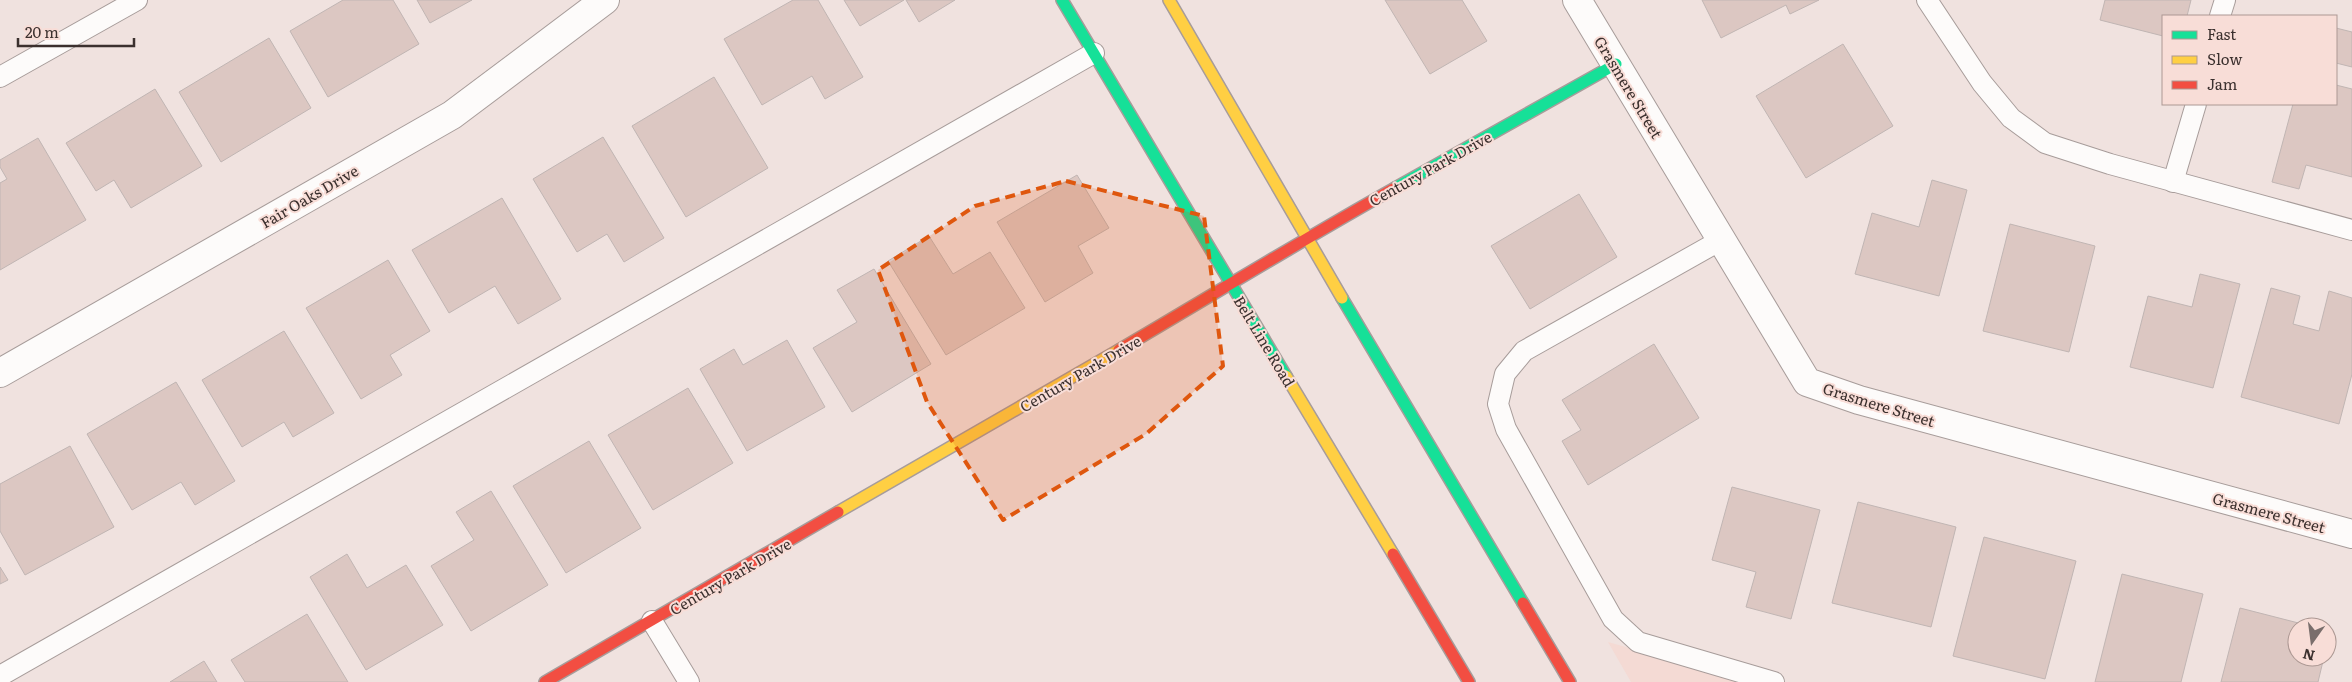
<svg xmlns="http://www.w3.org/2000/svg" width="2352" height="682" font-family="Literata,serif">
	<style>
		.built { fill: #f4dad4 }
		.building { fill: #dcc7c2; stroke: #c0b5b3 }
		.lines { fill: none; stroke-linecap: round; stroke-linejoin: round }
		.lane-casing { stroke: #a79c9a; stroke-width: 22 }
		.street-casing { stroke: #a79c9a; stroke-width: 30 }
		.fast-casing { stroke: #a79c9a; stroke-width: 14 }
		.slow-casing { stroke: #a79c9a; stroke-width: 14 }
		.jam-casing { stroke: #a79c9a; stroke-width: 14 }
		.lane { stroke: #fdfbfa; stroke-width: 20 }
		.street { stroke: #fdfbfa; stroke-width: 28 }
		.fast { stroke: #16e098; stroke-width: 11 }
		.slow { stroke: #ffcf43; stroke-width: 11 }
		.jam { stroke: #f24e42; stroke-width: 11 }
		.marked { fill: #df570e; fill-opacity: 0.2; stroke: #df570e; stroke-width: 4; stroke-dasharray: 10 6; stroke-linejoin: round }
		.labels { text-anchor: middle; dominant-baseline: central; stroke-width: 4; stroke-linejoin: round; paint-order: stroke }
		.street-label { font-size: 15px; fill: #3b302e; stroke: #f8ddd7 }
	</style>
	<rect width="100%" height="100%" fill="#f0e2df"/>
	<!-- built -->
	<path class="built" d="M1608,642L1750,682H1631Z"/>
	<!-- building -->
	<g class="building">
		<path d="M343,0H393L419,44L328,97L290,31Z"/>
		<path d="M417,0H472L430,23Z"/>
		<path d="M793,0H818L863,77L825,99L812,76L762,105L724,39Z"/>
		<path d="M844,0H904L860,26Z"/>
		<path d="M906,0H955L919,22Z"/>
		<path d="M1385,0H1462L1487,41L1430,74Z"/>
		<path d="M1702,0H1819L1790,14L1786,5L1721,38Z"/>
		<path d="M2105,0H2191L2187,16H2163V36L2100,20Z"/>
		<path d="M2336,28L2352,32V67L2336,63Z"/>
		<path d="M269,38L311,108L221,162L179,92Z"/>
		<path d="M1843,44L1893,126L1806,178L1756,96Z"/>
		<path d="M714,77L768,168L686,217L632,126Z"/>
		<path d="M2336,85L2352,89V177L2306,165L2299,189L2272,182L2293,104H2336Z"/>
		<path d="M155,89L202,166L131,208L114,180L96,191L66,143Z"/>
		<path d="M603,137L664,238L624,262L607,234L577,252L533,179Z"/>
		<path d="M38,138L86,220L0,270V183L7,179L0,167V160Z"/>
		<path d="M1077,175L1109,228L1078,246L1093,273L1045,302L997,222Z"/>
		<path d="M1932,180L1967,190L1939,296L1855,274L1872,213L1919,227Z"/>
		<path d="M1579,194L1617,257L1530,309L1491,246Z"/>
		<path d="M502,198L561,299L518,324L495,286L449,313L412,250Z"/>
		<path d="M2010,224L2095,246L2069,352L1983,331Z"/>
		<path d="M929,236L953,274L990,252L1025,308L946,355L888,261Z"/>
		<path d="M388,260L430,331L390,355L402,375L361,399L306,308Z"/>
		<path d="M874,269L931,364L852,412L813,348L857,322L837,290Z"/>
		<path d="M2200,274L2240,284L2213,388L2130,367L2148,296L2192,307Z"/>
		<path d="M2271,288L2300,296L2293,324L2319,331L2329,291L2352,298V374L2339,424L2241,397Z"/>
		<path d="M284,331L334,413L293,437L284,422L242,447L202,380Z"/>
		<path d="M787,340L825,407L747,451L700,369L734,349L743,365Z"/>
		<path d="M1654,344L1699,418L1588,485L1562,441L1581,430L1562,400Z"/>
		<path d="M176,382L235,481L195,505L181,482L132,510L87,434Z"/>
		<path d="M688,388L733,463L653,510L608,435Z"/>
		<path d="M589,441L641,528L566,573L513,486Z"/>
		<path d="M70,446L114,527L25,575L0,531V484Z"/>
		<path d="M1732,487L1820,510L1791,619L1746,607L1756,572L1712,560Z"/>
		<path d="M491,491L548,585L471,631L431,566L474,540L456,512Z"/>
		<path d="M1858,502L1956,527L1931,627L1832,603Z"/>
		<path d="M1984,537L2076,561L2045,679L1953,656Z"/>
		<path d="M347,554L367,588L406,565L443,625L366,670L310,577Z"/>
		<path d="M0,567L8,580L0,584Z"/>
		<path d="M2122,574L2203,594L2181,682H2095Z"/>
		<path d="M2240,608L2314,627H2297V657H2324L2318,682H2221Z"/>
		<path d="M307,614L348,682H245L231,660Z"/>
		<path d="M204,661L217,682H170Z"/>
	</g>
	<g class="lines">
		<!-- lane casing -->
		<g class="lane-casing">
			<g id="lane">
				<path d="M1927,0L1982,83L2011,118L2045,143L2110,164L2352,230"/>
				<path d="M2220,16L2225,0"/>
				<path d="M0,77L137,0"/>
				<path d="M2173,182L2196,104"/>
				<path d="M1721,240L1524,351L1505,374L1498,404L1506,429L1613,619L1638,642L1774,682"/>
				<path d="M652,621L689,682"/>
				<path d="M0,676L1094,53"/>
			</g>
		</g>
		<!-- street casing -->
		<g class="street-casing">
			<g id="street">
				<path d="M1577,0L1807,382L1859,400L2352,534"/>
				<path d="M0,373L452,115L605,0"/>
			</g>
		</g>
		<!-- fast casing -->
		<g class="fast-casing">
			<g id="fast">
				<path d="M1062,0L1286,376"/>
				<path d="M1395,188L1616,64"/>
				<path d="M1342,298L1523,603"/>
			</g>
		</g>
		<!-- slow casing -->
		<g class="slow-casing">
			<g id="slow">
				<path d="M1169,0L1342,298"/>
				<path d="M1286,376L1393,554"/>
				<path d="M838,512L1119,350"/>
			</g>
		</g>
		<!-- jam casing -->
		<g class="jam-casing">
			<g id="jam">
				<path d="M1119,350C1211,296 1302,240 1395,188"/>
				<path d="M1393,554L1469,682"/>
				<path d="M1523,603L1570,682"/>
				<path d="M545,682L838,512"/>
			</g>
		</g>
		<!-- lane -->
		<use href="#lane" class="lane"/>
		<!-- street -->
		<use href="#street" class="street"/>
		<!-- fast -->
		<use href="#fast" class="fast"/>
		<!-- slow -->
		<use href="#slow" class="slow"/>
		<!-- jam -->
		<use href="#jam" class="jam"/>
	</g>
	<!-- marked area -->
	<path class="marked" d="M1066,181L1204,216L1223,366L1146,434L1003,520L927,402L878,270L975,206Z"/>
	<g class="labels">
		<!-- street labels -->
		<g class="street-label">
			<text transform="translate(1629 87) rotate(59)">Grasmere Street</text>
			<text transform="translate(1430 168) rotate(-29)">Century Park Drive</text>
			<text transform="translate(309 196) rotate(-30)">Fair Oaks Drive</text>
			<text transform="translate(1265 341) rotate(59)">Belt Line Road</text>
			<text transform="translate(1080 373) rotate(-30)">Century Park Drive</text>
			<text transform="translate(1879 404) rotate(17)">Grasmere Street</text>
			<text transform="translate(2269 512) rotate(15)">Grasmere Street</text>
			<text transform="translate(730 576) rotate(-30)">Century Park Drive</text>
		</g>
	</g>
	<!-- legend -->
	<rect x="2162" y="15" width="175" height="90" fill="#f8ddd7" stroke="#ac9893"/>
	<rect x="2172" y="31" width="25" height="8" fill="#16e098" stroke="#ac9893"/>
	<text x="2207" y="40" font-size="15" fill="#3b302e">Fast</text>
	<rect x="2172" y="56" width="25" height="8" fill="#ffcf43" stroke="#ac9893"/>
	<text x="2207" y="65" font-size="15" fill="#3b302e">Slow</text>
	<rect x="2172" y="81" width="25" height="8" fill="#f24e42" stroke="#ac9893"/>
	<text x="2207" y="90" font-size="15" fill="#3b302e">Jam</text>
	<!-- north arrow -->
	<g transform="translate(2312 642) rotate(194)"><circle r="24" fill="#f8ddd7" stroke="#ac9893"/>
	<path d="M0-4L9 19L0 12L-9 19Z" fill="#7a6e6c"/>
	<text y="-8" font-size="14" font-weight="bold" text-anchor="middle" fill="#3b302e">N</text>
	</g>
	<!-- scale -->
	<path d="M18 38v8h116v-8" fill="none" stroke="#3b302e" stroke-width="2.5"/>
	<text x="25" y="38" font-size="15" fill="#3b302e" stroke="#f8ddd7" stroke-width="4" paint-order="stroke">20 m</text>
</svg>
